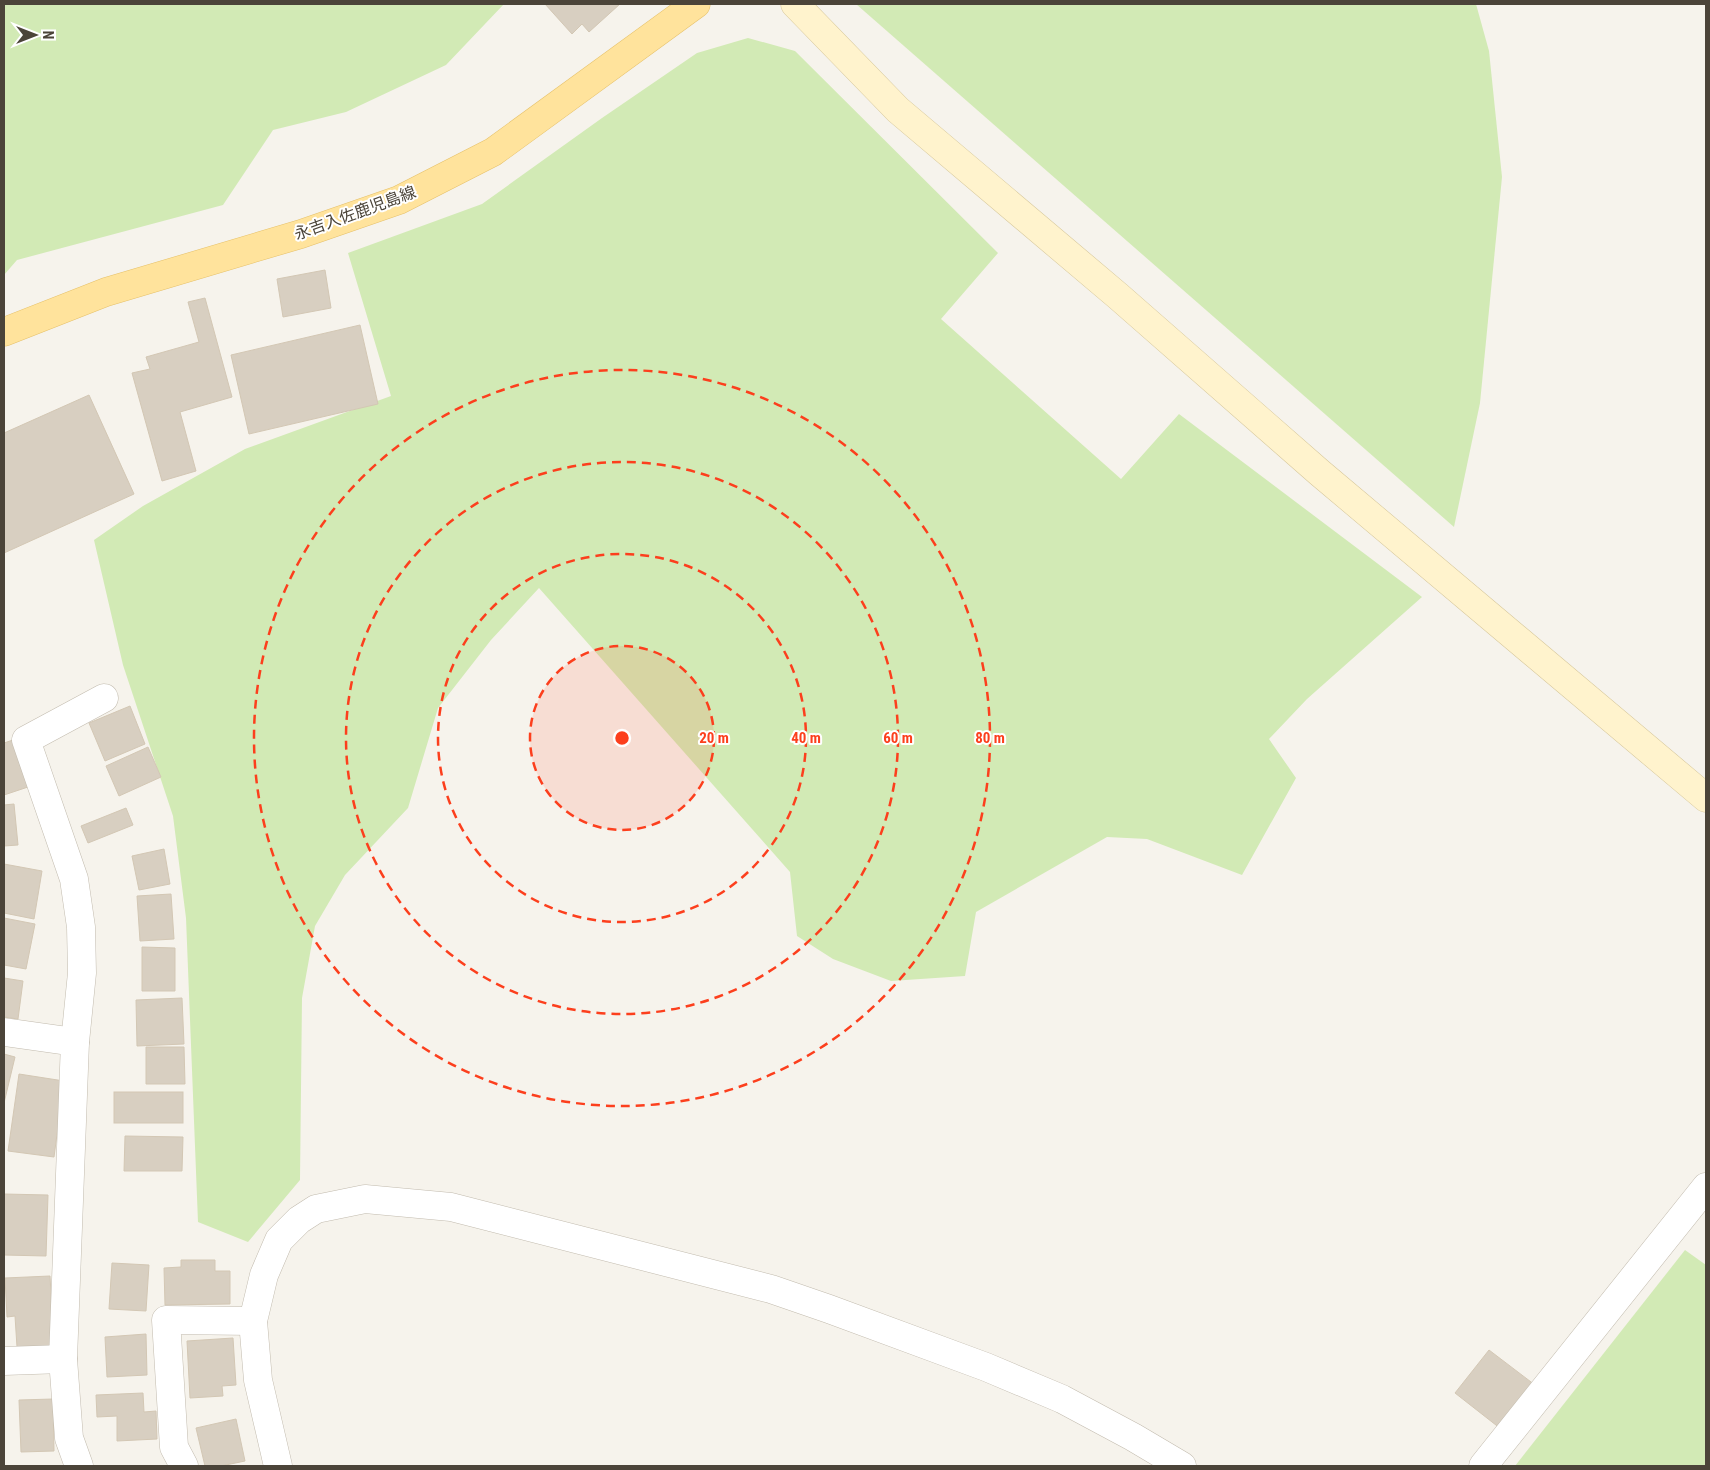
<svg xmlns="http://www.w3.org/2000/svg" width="1710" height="1470" font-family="'Roboto Condensed','Noto Sans JP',sans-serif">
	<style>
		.green { fill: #d2eab5 }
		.building { fill: #d8cfc1; stroke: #d3c7b4 }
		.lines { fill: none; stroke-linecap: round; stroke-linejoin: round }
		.street-casing { stroke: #c2bbae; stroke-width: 29 }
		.secondary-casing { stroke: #d6c79b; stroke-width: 29 }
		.primary-casing { stroke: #e6c16a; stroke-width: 29 }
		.street { stroke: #fff; stroke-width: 28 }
		.secondary { stroke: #fff3cd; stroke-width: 28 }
		.primary { stroke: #ffe39c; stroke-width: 28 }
		.ring { fill: none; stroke: #fc3f1d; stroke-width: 2.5; stroke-dasharray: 9 6 }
		.labels { text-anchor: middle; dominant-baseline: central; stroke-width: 4; stroke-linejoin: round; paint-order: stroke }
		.street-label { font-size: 16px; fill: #4b4439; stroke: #fff }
		.centre { fill: #fc3f1d; stroke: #fff; stroke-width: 2.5 }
		.ring-label { font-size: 15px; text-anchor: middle; font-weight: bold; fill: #fc3f1d; stroke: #fff; stroke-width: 4; stroke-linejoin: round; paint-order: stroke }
	</style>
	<rect width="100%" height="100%" fill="#f6f3ec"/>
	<!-- green -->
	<g class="green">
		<path d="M4,4H504L446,65L346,112L273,130L223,205L17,260L4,275Z"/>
		<path d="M856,4H1476L1489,51L1502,177L1480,403L1454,527Z"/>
		<path d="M748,38L795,51L998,253L941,319L1121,479L1179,414L1422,597L1307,699L1269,739L1296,778L1242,875L1147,839L1107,837L976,912L965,976L891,981L833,959L797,936L790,872L539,588L491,640L438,708L408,808L345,875L315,926L302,998L300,1180L248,1242L198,1222L186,918L173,816L123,665L94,540L143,506L245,449L391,396L348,253L482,204L602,118L697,53Z"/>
		<path d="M1685,1250L1706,1265V1466H1515Z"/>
	</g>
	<!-- building -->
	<g class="building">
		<path d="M545,4H620L589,32L582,24L572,34Z"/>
		<path d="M325,270L331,308L283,317L277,279Z"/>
		<path d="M205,298L232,397L180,412L196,471L162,481L132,373L150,369L146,357L199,342L188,302Z"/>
		<path d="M360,325L378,404L249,434L231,355Z"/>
		<path d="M89,395L134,494L4,553V433Z"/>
		<path d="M130,706L145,744L105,761L89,723Z"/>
		<path d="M13,740L28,787L4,795V743Z"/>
		<path d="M148,747L161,777L119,796L106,766Z"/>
		<path d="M14,804L18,845L4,846V805Z"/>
		<path d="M126,808L133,825L88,843L81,826Z"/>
		<path d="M164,849L170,884L139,890L132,856Z"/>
		<path d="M4,864L42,871L34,919L4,913Z"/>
		<path d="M171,894L174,939L140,941L137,896Z"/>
		<path d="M4,918L35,924L26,969L4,965Z"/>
		<path d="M142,947L175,948V991H142Z"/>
		<path d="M4,978L23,981L18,1019L4,1017Z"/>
		<path d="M182,998L184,1044L137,1046L136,1000Z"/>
		<path d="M146,1047H184L185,1084H146Z"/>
		<path d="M4,1054L15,1057L4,1103Z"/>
		<path d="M19,1074L64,1081L54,1157L8,1151Z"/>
		<rect x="114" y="1092" width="69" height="31"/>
		<path d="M125,1136L183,1137L182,1171H124Z"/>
		<path d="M4,1194L48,1195L46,1256L4,1255Z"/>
		<path d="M181,1260H215V1271H230V1304L165,1305L164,1268L181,1267Z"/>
		<path d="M112,1263L149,1265L146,1311L109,1309Z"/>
		<path d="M50,1276L54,1346L17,1347L15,1316L7,1317L5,1278Z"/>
		<path d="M146,1334L147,1375L107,1377L105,1337Z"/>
		<path d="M233,1338L236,1385L222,1386L223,1396L190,1398L187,1341Z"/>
		<path d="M1489,1350L1535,1385L1501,1429L1455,1393Z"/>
		<path d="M143,1393L144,1412L156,1411L157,1439L117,1441V1416L97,1417L96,1395Z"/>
		<path d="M53,1399L54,1451L21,1452L19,1400Z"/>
		<path d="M236,1419L245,1461L221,1466H205L196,1428Z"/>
	</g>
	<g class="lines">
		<!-- street casing -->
		<g class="street-casing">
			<g id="street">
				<path d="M4,1032L75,1042"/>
				<path d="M4,1361L63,1359"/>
				<path d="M79,1466L69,1438L63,1359L75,1042L82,973L81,927L74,879L26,740L104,698"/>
				<path d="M184,1466L174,1447L166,1320L253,1321"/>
				<path d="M278,1466L258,1380L253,1321L264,1275L279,1240L299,1220L316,1209L365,1199L451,1207L771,1289L829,1309L986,1367L1062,1399L1133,1437L1182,1466"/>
				<path d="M1483,1466L1706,1187"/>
			</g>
		</g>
		<!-- secondary casing -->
		<g class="secondary-casing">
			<path id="secondary" d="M795,4L898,110L1118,296L1320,473L1706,798"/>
		</g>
		<!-- primary casing -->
		<g class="primary-casing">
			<path id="primary" d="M4,332L106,292L301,234L399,200L493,152L696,4"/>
		</g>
		<!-- street -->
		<use href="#street" class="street"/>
		<!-- secondary -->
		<use href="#secondary" class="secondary"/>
		<!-- primary -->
		<use href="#primary" class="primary"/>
	</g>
	<!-- distance rings -->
	<circle cx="622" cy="738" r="92" fill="#fc3f1d" fill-opacity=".12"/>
	<g class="ring">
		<circle cx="622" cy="738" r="92"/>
		<circle cx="622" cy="738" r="184"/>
		<circle cx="622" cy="738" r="276"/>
		<circle cx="622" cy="738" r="368"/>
	</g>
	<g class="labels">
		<!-- street labels -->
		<g class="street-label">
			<text transform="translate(355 213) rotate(-20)">永吉入佐鹿児島線</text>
		</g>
	</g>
	<circle cx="622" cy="738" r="8" class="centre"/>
	<g class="ring-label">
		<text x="714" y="743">20 m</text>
		<text x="806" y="743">40 m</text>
		<text x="898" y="743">60 m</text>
		<text x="990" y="743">80 m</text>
	</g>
	<!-- border -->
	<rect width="1710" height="1470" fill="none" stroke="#4b4439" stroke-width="10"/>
	<!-- north arrow -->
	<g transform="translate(35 35) rotate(90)" stroke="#ffffff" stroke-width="4" paint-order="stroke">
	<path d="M0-4L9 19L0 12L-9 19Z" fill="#4b4439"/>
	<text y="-8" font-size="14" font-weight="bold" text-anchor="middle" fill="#4b4439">N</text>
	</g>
</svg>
